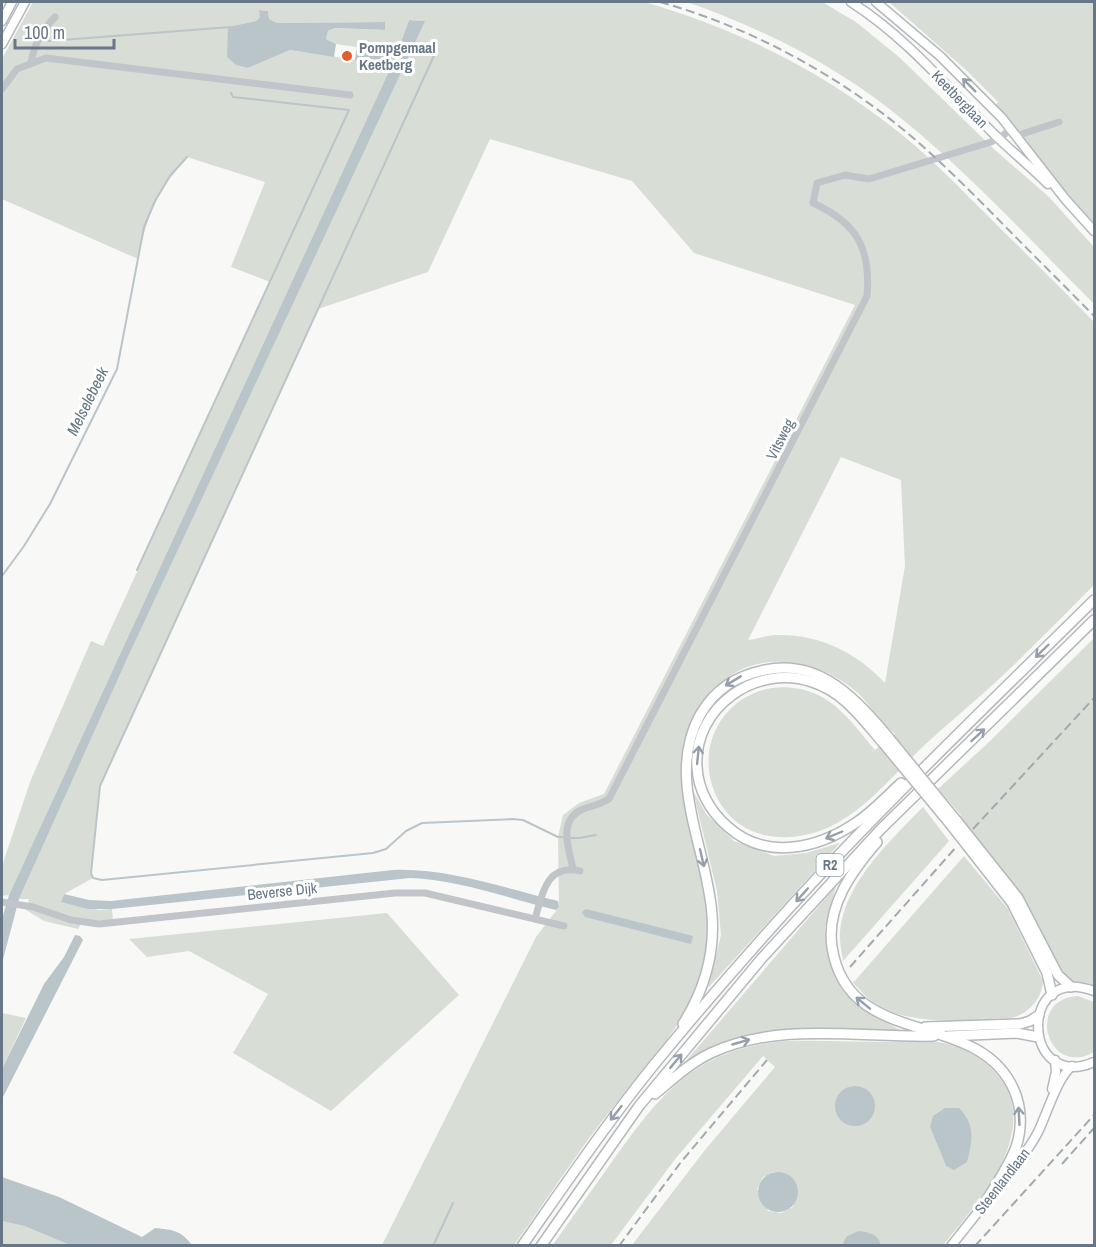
<svg xmlns="http://www.w3.org/2000/svg" width="1096" height="1247" font-family="'Archivo Narrow',sans-serif">
	<style>
		.green { fill: #d8ddd5; fill-rule: evenodd }
		.water { fill: #bac5ca }
		.lines { fill: none; stroke-linecap: round; stroke-linejoin: round }
		.stream { stroke: #bac5ca; stroke-width: 2 }
		.major-casing { stroke: #b5b9be; stroke-width: 11 }
		.highway-casing { stroke: #b5b8bc; stroke-width: 12 }
		.minor { stroke: #c1c5ca; stroke-width: 7 }
		.major { stroke: #fff; stroke-width: 8 }
		.highway { stroke: #fff; stroke-width: 9 }
		.rail { stroke: #a2a9af; stroke-width: 2; stroke-dasharray: 9 4.5; stroke-linecap: butt }
		.highway-bridge-casing { stroke: #b5b8bc; stroke-width: 12; stroke-linecap: butt }
		.highway-bridge { stroke: #fff; stroke-width: 9 }
		.oneway { stroke: #95a0ab }
		.poi-dot { fill: #e35e2b; stroke: #fff; stroke-width: 2 }
		.labels { text-anchor: middle; dominant-baseline: central; stroke-width: 6; stroke-linejoin: round; paint-order: stroke }
		.shield { fill: #fff; stroke: #95a0ab; stroke-width: 1.5 }
		.shield-label { font-size: 14px; font-weight: bold; fill: #677787 }
		.poi-label { font-size: 15px; font-weight: bold; fill: #677787; stroke: #fff; text-anchor: start }
		.street-label { font-size: 15px; fill: #677787; stroke: #fff }
		.water-label { font-size: 16px; font-style: italic; fill: #637882; stroke: #fff }
	</style>
	<rect width="100%" height="100%" fill="#f8f8f6"/>
	<!-- green -->
	<g class="green">
		<path d="M33,2H644C738,29 825,72 901,134C932,159 960,188 988,216C1023,251 1059,286 1094,322V585C1062,617 1030,650 997,681C975,701 951,721 929,741C899,768 873,803 837,823C800,844 745,845 720,803C684,741 738,670 808,691C838,700 856,728 875,750L895,734C881,724 871,706 859,694C824,662 766,648 726,679C627,757 733,875 701,974C684,1030 641,1071 606,1116C573,1158 545,1203 514,1245H382L536,937L559,907L558,837L563,815L579,803L604,794L855,305L694,253L632,181L490,139L428,272L318,309L100,786L91,873L93,878L64,894L62,902L99,910L112,909L113,921L84,920L78,929L44,921L26,910L29,899H19L127,659L424,21L409,20L397,53L336,44L326,39L328,31L335,28L384,30L385,22L277,23L269,19L268,11L260,10V17L256,21L229,27L227,56L236,65L248,68L290,50L385,64L389,71L9,895L2,896V869L4,860L30,782L91,641L103,646L270,282L231,267L265,182L187,157C157,191 147,215 138,259L2,199V59ZM841,457L901,480L905,566L885,683C856,652 819,634 776,635C767,635 757,639 748,640Z"/>
		<path d="M687,2H822L856,22L899,57L995,150L1049,197L1094,247V304C1034,244 975,179 908,124C843,69 767,30 687,2Z"/>
		<path d="M889,2H1094V226L1066,194L995,106L998,102L966,70Z"/>
		<path d="M1094,638V986L1072,983L1061,973L1022,895L959,818L961,815L938,789L989,742Z"/>
		<path d="M693,791L707,815L734,841L774,856L806,853L840,843L708,988L721,935L717,891Z"/>
		<path d="M923,807L949,841L843,961C842,953 840,945 840,938C840,887 890,841 923,807Z"/>
		<path d="M964,856L1008,909L1043,981C1042,999 1029,1013 1012,1018C970,1019 911,1028 874,1003C866,998 860,989 853,983Z"/>
		<path d="M836,886L825,929L829,961L843,990L863,1010L902,1031L773,1030L731,1039L686,1061Z"/>
		<path d="M387,913L459,995L331,1111L233,1053L268,994L189,951L147,957L129,939Z"/>
		<path d="M1078,996L1094,1002V1052C1048,1079 1024,999 1078,996Z"/>
		<path d="M2,1013L26,1018L2,1069Z"/>
		<path d="M787,1041C822,1040 857,1042 892,1042C907,1042 923,1040 938,1042C958,1045 981,1056 994,1071C1047,1126 979,1202 943,1245H881L880,1242L846,1237L842,1245H632L705,1150L775,1067L763,1056L676,1158L611,1245L552,1246C573,1216 595,1186 616,1156C665,1088 699,1048 787,1041ZM945,1108L946,1166L930,1127ZM774,1172L787,1174L796,1183L793,1207L781,1213L768,1211L757,1189L763,1177Z"/>
		<path d="M2,1221L24,1226L70,1245H2Z"/>
	</g>
	<!-- water -->
	<g class="water">
		<path d="M259,10L268,11L269,19L277,23L385,22V30L335,28L328,31L326,39L336,44L334,57L290,50L248,68L236,65L227,57L228,27L256,21L260,17Z"/>
		<path d="M409,20L425,21L127,659L19,899L2,963V919L9,895L389,71L385,64L355,60L357,46L397,53Z"/>
		<path d="M393,870C448,868 504,888 558,901L559,907L556,910C508,898 459,880 410,878L112,909H88L61,902L64,894L89,900L111,901Z"/>
		<path d="M586,909L693,936L691,944L585,917L582,912Z"/>
		<path d="M75,935L80,936L83,940L2,1099V1069L44,984L64,957Z"/>
		<circle cx="855" cy="1106" r="20"/>
		<path d="M945,1108H959C976,1125 972,1142 967,1162L954,1170L946,1166L930,1127L933,1116Z"/>
		<circle cx="778" cy="1192" r="20"/>
		<path d="M2,1177L59,1197L142,1237L155,1228C174,1230 180,1230 192,1245H70L24,1226L2,1221Z"/>
		<path d="M858,1231C868,1232 878,1234 881,1245H842L846,1237Z"/>
	</g>
	<g class="lines">
		<!-- stream -->
		<g class="stream">
			<path d="M49,41L231,27"/>
			<path d="M437,49L100,786L91,873L93,878L102,880L373,853L386,849L406,831L422,823L513,819L523,820L558,837H564"/>
			<path d="M137,570L349,110L233,97L231,93"/>
			<path d="M2,576L24,546L50,504L117,369L144,227L155,201L170,176L187,157"/>
			<path d="M569,838H579L596,835"/>
			<path d="M433,1246L453,1203"/>
		</g>
		<!-- major casing -->
		<g class="major-casing">
			<g id="major">
				<path d="M851,2C903,35 944,83 987,127C1006,147 1028,164 1048,184"/>
				<path d="M876,2L940,56L1002,118L1066,200L1094,231"/>
				<path d="M2,21L12,2"/>
				<path d="M2,44L25,2"/>
				<path d="M1094,991C1017,962 1022,1093 1094,1062"/>
				<path d="M1052,1089L1056,1072L1055,1060"/>
				<path d="M1000,1185C1013,1168 1028,1152 1038,1132C1047,1114 1057,1078 1072,1066"/>
				<path d="M951,1246L986,1202"/>
			</g>
		</g>
		<!-- highway casing -->
		<g class="highway-casing">
			<g id="highway">
				<path d="M884,744C863,720 844,692 812,682C757,663 693,707 697,767C698,790 710,811 727,826C765,861 818,849 857,822C873,811 887,796 901,783"/>
				<path d="M956,820L1018,898L1058,975L1071,987"/>
				<path d="M951,825L1012,903L1047,973L1052,995"/>
				<path d="M877,842C852,871 826,906 832,947C848,1052 978,1007 1014,1090C1022,1108 1022,1129 1016,1147C1008,1168 994,1188 982,1207"/>
				<path d="M683,1024C703,992 715,954 712,915C708,850 665,778 700,715C715,689 736,676 765,670C820,658 857,700 889,738"/>
				<path d="M925,1027L1020,1024L1030,1021L1039,1015"/>
				<path d="M948,1036L1017,1033L1038,1037"/>
				<path d="M655,1094C673,1079 690,1063 711,1053C780,1021 861,1038 934,1036"/>
				<path d="M522,1246C569,1179 615,1111 667,1049C715,991 765,934 816,879C906,783 1001,692 1094,600"/>
				<path d="M541,1246L639,1106L762,958L881,829L1094,620"/>
			</g>
		</g>
		<!-- minor -->
		<g class="minor">
			<path d="M31,63C34,44 42,31 55,17"/>
			<path d="M2,89L17,69L46,58L350,95"/>
			<path d="M1016,136L1059,122"/>
			<path d="M573,869C569,849 557,820 583,809C592,806 601,804 609,799L867,296C871,248 857,223 813,203L817,183L845,175L869,179L991,142L1005,134L1009,128"/>
			<path d="M2,902L33,907L71,920L99,924L395,893H425L564,926"/>
			<path d="M535,919C542,895 546,863 580,871"/>
		</g>
		<!-- major -->
		<use href="#major" class="major"/>
		<!-- highway -->
		<use href="#highway" class="highway"/>
		<!-- rail -->
		<g class="rail">
			<path d="M660,2C749,27 833,72 905,131C935,156 963,184 991,212C1025,247 1060,281 1094,316"/>
			<path d="M973,829L1094,698"/>
			<path d="M850,967L957,846"/>
			<path d="M1062,1164L1094,1128"/>
			<path d="M619,1246L681,1162L767,1060"/>
			<path d="M975,1246L1094,1115"/>
		</g>
		<!-- highway-bridge casing -->
		<g class="highway-bridge-casing">
			<g id="highway-bridge">
				<path d="M889,738L956,820"/>
				<path d="M884,744L951,825"/>
			</g>
		</g>
		<!-- highway-bridge -->
		<use href="#highway-bridge" class="highway-bridge"/>
	</g>
	<!-- one-way arrows -->
	<defs><path id="oneway-shaft" d="M-6 0H5M1.5-3L5.5 0L1.5 3" fill="none" stroke-width="1.6" stroke-linecap="round" stroke-linejoin="round" transform="scale(1.5)"/></defs>
	<g class="oneway">
		<use href="#oneway-shaft" transform="translate(969 85) rotate(-135)"/>
		<use href="#oneway-shaft" transform="translate(1042 651) rotate(136)"/>
		<use href="#oneway-shaft" transform="translate(733 681) rotate(149)"/>
		<use href="#oneway-shaft" transform="translate(978 735) rotate(-43)"/>
		<use href="#oneway-shaft" transform="translate(698 755) rotate(-84)"/>
		<use href="#oneway-shaft" transform="translate(834 835) rotate(157)"/>
		<use href="#oneway-shaft" transform="translate(702 858) rotate(77)"/>
		<use href="#oneway-shaft" transform="translate(802 895) rotate(132)"/>
		<use href="#oneway-shaft" transform="translate(863 1003) rotate(-141)"/>
		<use href="#oneway-shaft" transform="translate(741 1042) rotate(-16)"/>
		<use href="#oneway-shaft" transform="translate(676 1061) rotate(-50)"/>
		<use href="#oneway-shaft" transform="translate(616 1113) rotate(128)"/>
		<use href="#oneway-shaft" transform="translate(1019 1116) rotate(-93)"/>
	</g>
	<!-- markers -->
	<circle class="poi-dot" cx="347" cy="56" r="6"/>
	<g class="labels">
		<!-- shield labels -->
		<rect class="shield" x="816.5" y="854" width="27" height="22" rx="4.5"/>
		<g class="shield-label">
			<text x="830" y="865">R2</text>
		</g>
		<!-- poi labels -->
		<g class="poi-label">
			<text x="359" y="47">Pompgemaal<tspan x="359" dy="17">Keetberg</tspan></text>
		</g>
		<!-- street labels -->
		<g class="street-label">
			<text transform="translate(960 99) rotate(46)">Keetberglaan</text>
			<text transform="translate(780 439) rotate(-63)">Vitsweg</text>
			<text transform="translate(282 891) rotate(-6)">Beverse Dijk</text>
			<text transform="translate(1002 1181) rotate(-52)">Steenlandlaan</text>
		</g>
		<!-- water labels -->
		<g class="water-label">
			<text transform="translate(87 401) rotate(-64)">Melselebeek</text>
		</g>
	</g>
	<!-- border -->
	<rect width="1096" height="1247" fill="none" stroke="#677787" stroke-width="6"/>
	<!-- scale -->
	<path d="M15 39v9h99v-9" fill="none" stroke="#677787" stroke-width="3"/>
	<text x="24" y="39" font-size="18" fill="#677787" stroke="#ffffff" stroke-width="4.5" paint-order="stroke">100 m</text>
</svg>
